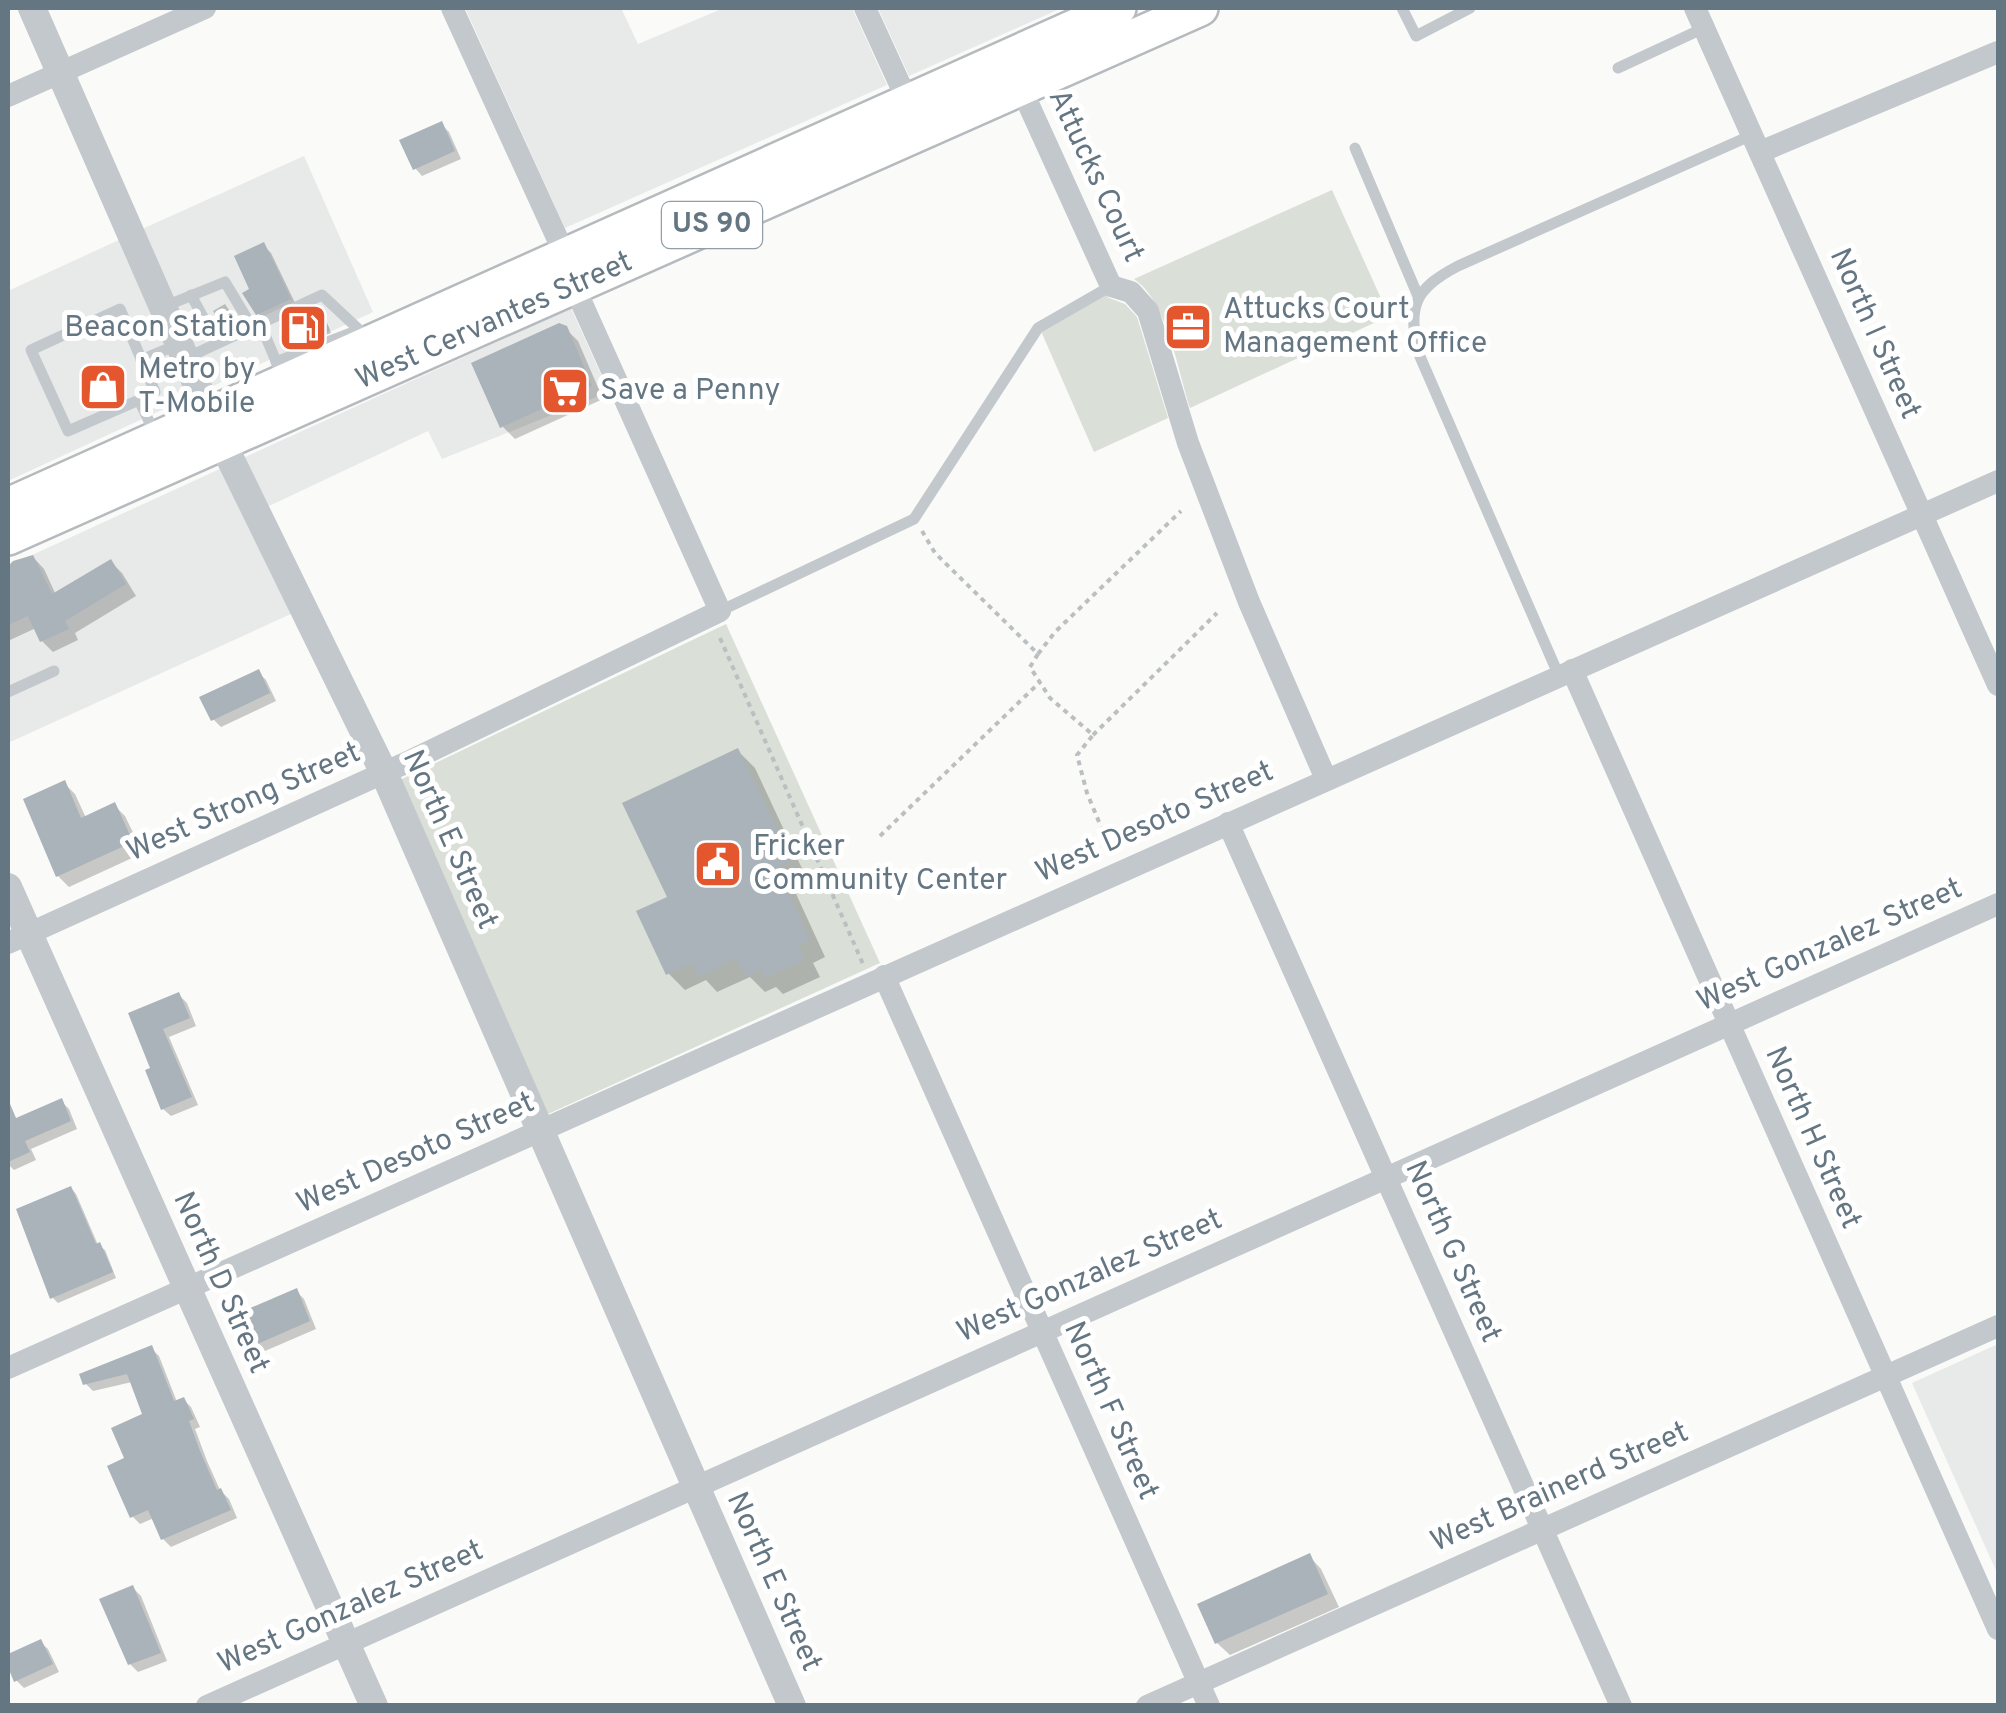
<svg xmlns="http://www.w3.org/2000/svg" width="2006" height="1713" font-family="Overpass,sans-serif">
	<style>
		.built { fill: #e8e9e9 }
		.green { fill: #dadfd7 }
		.shadow { fill: #0003 }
		.building { fill: #aab3b9 }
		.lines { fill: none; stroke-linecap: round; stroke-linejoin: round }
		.primary-casing { stroke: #b5babe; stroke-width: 40 }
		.path { stroke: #bbbfc2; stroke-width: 4; stroke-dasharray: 5 5; stroke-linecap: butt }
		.service { stroke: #c3c8cc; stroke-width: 11 }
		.minor { stroke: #c3c8cc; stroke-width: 22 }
		.tertiary { stroke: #c3c8cc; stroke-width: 28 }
		.primary { stroke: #fff; stroke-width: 35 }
		.labels { text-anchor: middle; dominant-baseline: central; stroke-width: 10; stroke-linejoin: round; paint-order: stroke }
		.shield { fill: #fff; stroke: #939fa8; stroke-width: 2.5 }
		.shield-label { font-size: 28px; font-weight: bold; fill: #657683 }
		.street-label { font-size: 30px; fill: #657683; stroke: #fff }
		.poi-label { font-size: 30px; fill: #657683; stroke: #fff; text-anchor: start }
	</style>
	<rect width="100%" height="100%" fill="#fafaf8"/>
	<!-- built -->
	<g class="built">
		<path d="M465,8H621L638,44L724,8H852L887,85L565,228Z"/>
		<path d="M878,8H1062L909,76Z"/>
		<path d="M304,156L373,312L211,387L142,229Z"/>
		<path d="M121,239L190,397L8,481V291Z"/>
		<path d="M571,308L609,392L442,459L428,431L267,507L243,458Z"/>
		<path d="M222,468L293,613L8,743V566Z"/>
		<path d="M1998,1344V1575L1912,1383Z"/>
	</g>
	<!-- green -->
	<g class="green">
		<path d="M1332,190L1389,316L1190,408C1178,370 1167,301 1134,279Z"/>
		<path d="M1103,293L1109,298L1125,304L1137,317L1168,418L1094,452L1037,322Z"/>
		<path d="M726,624L880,963L548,1114L400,780Z"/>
	</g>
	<!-- shadow -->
	<g class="shadow">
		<path d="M441,124L449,132L461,159L422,176L415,168Z"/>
		<path d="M263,245L271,253L297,307L265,321L258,313Z"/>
		<path d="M225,304L240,327L227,333L213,311Z"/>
		<path d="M322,313L331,333L293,349L290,346Z"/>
		<path d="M565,328L578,341L603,399L515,439L503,427Z"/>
		<path d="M33,557L44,569L56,595L111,562L122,573L136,596L75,633L78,640L53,652L42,641L36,628L8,641V570L14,563Z"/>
		<path d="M258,672L266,680L276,701L221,727L213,719Z"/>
		<path d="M738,751L755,768L806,877L792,885L825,957L813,963L820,977L783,994L776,987L765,992L750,977L717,992L706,980L685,990L668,973L670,898Z"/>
		<path d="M64,783L75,794L86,818L114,805L125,816L143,853L69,887L58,876Z"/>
		<path d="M179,995L187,1003L196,1026L169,1037L198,1105L171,1116L163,1109L153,1069L131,1014Z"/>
		<path d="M61,1101L69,1109L77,1129L31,1149L36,1160L14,1170L8,1164V1124Z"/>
		<path d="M71,1188L76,1194L98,1245L105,1250L116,1278L58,1303L53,1298L19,1210Z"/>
		<path d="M296,1291L304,1299L316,1329L265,1351L257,1343Z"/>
		<path d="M151,1348L159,1356L177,1402L183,1399L191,1407L200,1427L195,1429L207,1461L220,1490L229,1499L237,1518L171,1547L163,1539L154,1518L140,1524L132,1516L128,1460L146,1416L132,1382L93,1391L85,1383Z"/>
		<path d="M1309,1556L1321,1569L1339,1607L1230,1655L1217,1643L1201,1605Z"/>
		<path d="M133,1588L141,1596L167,1661L138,1672L130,1664Z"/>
		<path d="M40,1642L48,1649L59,1672L24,1688L16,1680L8,1656Z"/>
	</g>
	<!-- building -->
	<g class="building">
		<path d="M442,121L455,151L413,170L399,140Z"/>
		<path d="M264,242L291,299L256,315L242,293L249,289L234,256Z"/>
		<path d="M320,307L330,330L288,347L279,325Z"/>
		<path d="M559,323L567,326L592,386L500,428L471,363Z"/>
		<path d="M33,555L52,594L111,559L126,584L65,621L69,629L40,642L28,616L8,625V566L13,561Z"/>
		<path d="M259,669L270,693L211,721L199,697Z"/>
		<path d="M738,748L792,860L777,868L810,940L798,946L805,960L765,978L761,970L746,977L736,959L699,977L692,963L666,975L636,911L667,897L622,803Z"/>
		<path d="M65,780L81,818L115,802L133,842L56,877L23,799Z"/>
		<path d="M179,992L190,1018L163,1029L192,1097L161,1110L145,1070L150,1068L128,1013Z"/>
		<path d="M62,1098L71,1121L25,1141L30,1152L8,1162V1099L16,1118Z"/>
		<path d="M71,1186L96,1244L100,1242L113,1272L50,1299L16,1209Z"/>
		<path d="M297,1288L310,1321L255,1345L241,1312Z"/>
		<path d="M152,1345L174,1401L184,1397L194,1419L189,1421L200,1451L217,1490L221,1488L231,1510L161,1540L148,1510L130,1518L107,1466L124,1458L111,1428L142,1414L127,1374L83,1385L79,1374Z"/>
		<path d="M1310,1553L1328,1594L1215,1644L1197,1604Z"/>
		<path d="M133,1585L161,1653L128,1665L99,1599Z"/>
		<path d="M41,1639L53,1664L14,1682L8,1667V1654Z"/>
	</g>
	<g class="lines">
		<!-- primary casing -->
		<g class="primary-casing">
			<g id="primary">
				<path d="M8,506L1118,8"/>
				<path id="s1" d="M8,537L1200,8"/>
			</g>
		</g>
		<!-- path -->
		<g class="path">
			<path d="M922,531L935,553L1038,654L1030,667L1050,698L1093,735L1077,755L1087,793L1109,846"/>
			<path d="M720,638L863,964"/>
			<path d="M1038,654L1055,632L1181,511"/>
			<path d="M1093,735L1217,613"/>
			<path d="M880,836L1040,682"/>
		</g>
		<!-- service -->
		<g class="service">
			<path d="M1402,8L1416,36L1470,8"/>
			<path d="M1618,68L1704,28"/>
			<path d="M1355,148L1418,296"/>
			<path d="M191,295L217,343"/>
			<path d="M163,307L225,282L252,327"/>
			<path d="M260,323L278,366"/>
			<path d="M186,358L322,295L369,339"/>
			<path d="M141,360L179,344"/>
			<path d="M276,362L359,330"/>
			<path d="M139,400L155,392L120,309L31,350L68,431L139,400L155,434"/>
			<path d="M720,611L914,519L1038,328L1111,286"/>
			<path d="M1559,676L1418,352C1407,305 1416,288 1458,266L1752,135"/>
			<path d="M8,692L54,671"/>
		</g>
		<!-- minor -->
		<g class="minor">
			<path d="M452,8L565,255"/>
			<path d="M865,8L908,102"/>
			<path d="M1695,8L1998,685"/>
			<path d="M1021,88L1111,286L1131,292L1148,311L1188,443L1249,602L1326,779"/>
			<path d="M8,96L205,8"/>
			<path d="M1760,152L1998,52"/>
			<path d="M1572,670L1998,1629"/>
			<path d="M1228,823L1621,1706"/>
			<path d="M8,943L412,760L720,611L574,286"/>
			<path d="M884,976L1209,1706"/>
			<path d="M8,1368L1998,481"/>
			<path d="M207,1706L1998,904"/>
			<path d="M1147,1706L1998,1326"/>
		</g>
		<!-- tertiary -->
		<g class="tertiary">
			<path d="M32,8L222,442L384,773L792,1706"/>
			<path d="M8,887L374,1706"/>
		</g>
		<!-- primary -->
		<use href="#primary" class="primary"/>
	</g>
	<!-- icons -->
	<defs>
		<g id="office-square" transform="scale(2.5)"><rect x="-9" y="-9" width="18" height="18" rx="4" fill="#e4572e" stroke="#fff"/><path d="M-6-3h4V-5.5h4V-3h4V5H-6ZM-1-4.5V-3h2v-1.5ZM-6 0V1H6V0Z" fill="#fff"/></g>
		<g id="fuel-square" transform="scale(2.5)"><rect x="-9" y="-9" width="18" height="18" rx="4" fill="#e4572e" stroke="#fff"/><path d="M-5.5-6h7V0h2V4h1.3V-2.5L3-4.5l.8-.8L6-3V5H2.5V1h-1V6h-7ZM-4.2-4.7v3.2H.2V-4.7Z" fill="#fff"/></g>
		<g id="shop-square" transform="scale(2.5)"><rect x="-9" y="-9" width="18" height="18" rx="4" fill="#e4572e" stroke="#fff"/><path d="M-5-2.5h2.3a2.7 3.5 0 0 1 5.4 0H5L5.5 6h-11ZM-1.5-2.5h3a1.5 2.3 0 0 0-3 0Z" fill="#fff"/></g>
		<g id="supermarket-square" transform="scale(2.5)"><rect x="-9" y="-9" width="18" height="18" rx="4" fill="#e4572e" stroke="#fff"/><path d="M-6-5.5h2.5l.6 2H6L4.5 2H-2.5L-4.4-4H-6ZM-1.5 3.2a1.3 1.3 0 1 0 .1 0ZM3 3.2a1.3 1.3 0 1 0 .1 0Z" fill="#fff"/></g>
		<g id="civic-square" transform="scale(2.5)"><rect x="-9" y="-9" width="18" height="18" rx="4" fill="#e4572e" stroke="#fff"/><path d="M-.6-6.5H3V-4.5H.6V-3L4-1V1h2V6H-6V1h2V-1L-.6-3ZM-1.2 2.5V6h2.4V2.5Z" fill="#fff"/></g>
	</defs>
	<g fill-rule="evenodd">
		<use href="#office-square" x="1188" y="327"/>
		<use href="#fuel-square" x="303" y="328"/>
		<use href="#shop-square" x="103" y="387"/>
		<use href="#supermarket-square" x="565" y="391"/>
		<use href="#civic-square" x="718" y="864"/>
	</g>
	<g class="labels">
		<!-- shield labels -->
		<rect class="shield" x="662" y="202" width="100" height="46" rx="8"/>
		<g class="shield-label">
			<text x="712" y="225">US 90</text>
		</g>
		<!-- street labels -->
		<g class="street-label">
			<text transform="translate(1095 176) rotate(65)">Attucks Court</text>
			<text stroke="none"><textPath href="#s1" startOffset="532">West Cervantes Street</textPath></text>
			<text transform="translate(1874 334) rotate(66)">North I Street</text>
			<text transform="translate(244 803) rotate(-24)">West Strong Street</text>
			<text transform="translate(1155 823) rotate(-24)">West Desoto Street</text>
			<text transform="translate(449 840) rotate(66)">North E Street</text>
			<text transform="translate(1830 946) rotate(-24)">West Gonzalez Street</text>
			<text transform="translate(1812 1138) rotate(66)">North H Street</text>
			<text transform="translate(416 1154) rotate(-24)">West Desoto Street</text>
			<text transform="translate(1452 1252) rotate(66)">North G Street</text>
			<text transform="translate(1090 1277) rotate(-24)">West Gonzalez Street</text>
			<text transform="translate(220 1283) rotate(66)">North D Street</text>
			<text transform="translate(1110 1411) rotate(66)">North F Street</text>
			<text transform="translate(1560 1488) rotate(-24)">West Brainerd Street</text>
			<text transform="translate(773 1582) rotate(66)">North E Street</text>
			<text transform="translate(351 1608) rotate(-24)">West Gonzalez Street</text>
		</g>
		<!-- poi labels -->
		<g class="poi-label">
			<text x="1223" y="310">Attucks Court<tspan x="1223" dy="34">Management Office</tspan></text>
			<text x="268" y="328" text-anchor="end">Beacon Station</text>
			<text x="138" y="370">Metro by<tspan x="138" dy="34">T-Mobile</tspan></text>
			<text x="600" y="391">Save a Penny</text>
			<text x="753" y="847">Fricker<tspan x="753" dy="34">Community Center</tspan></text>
		</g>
	</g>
	<!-- border -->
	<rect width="2006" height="1713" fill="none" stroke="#657683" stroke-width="20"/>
</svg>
